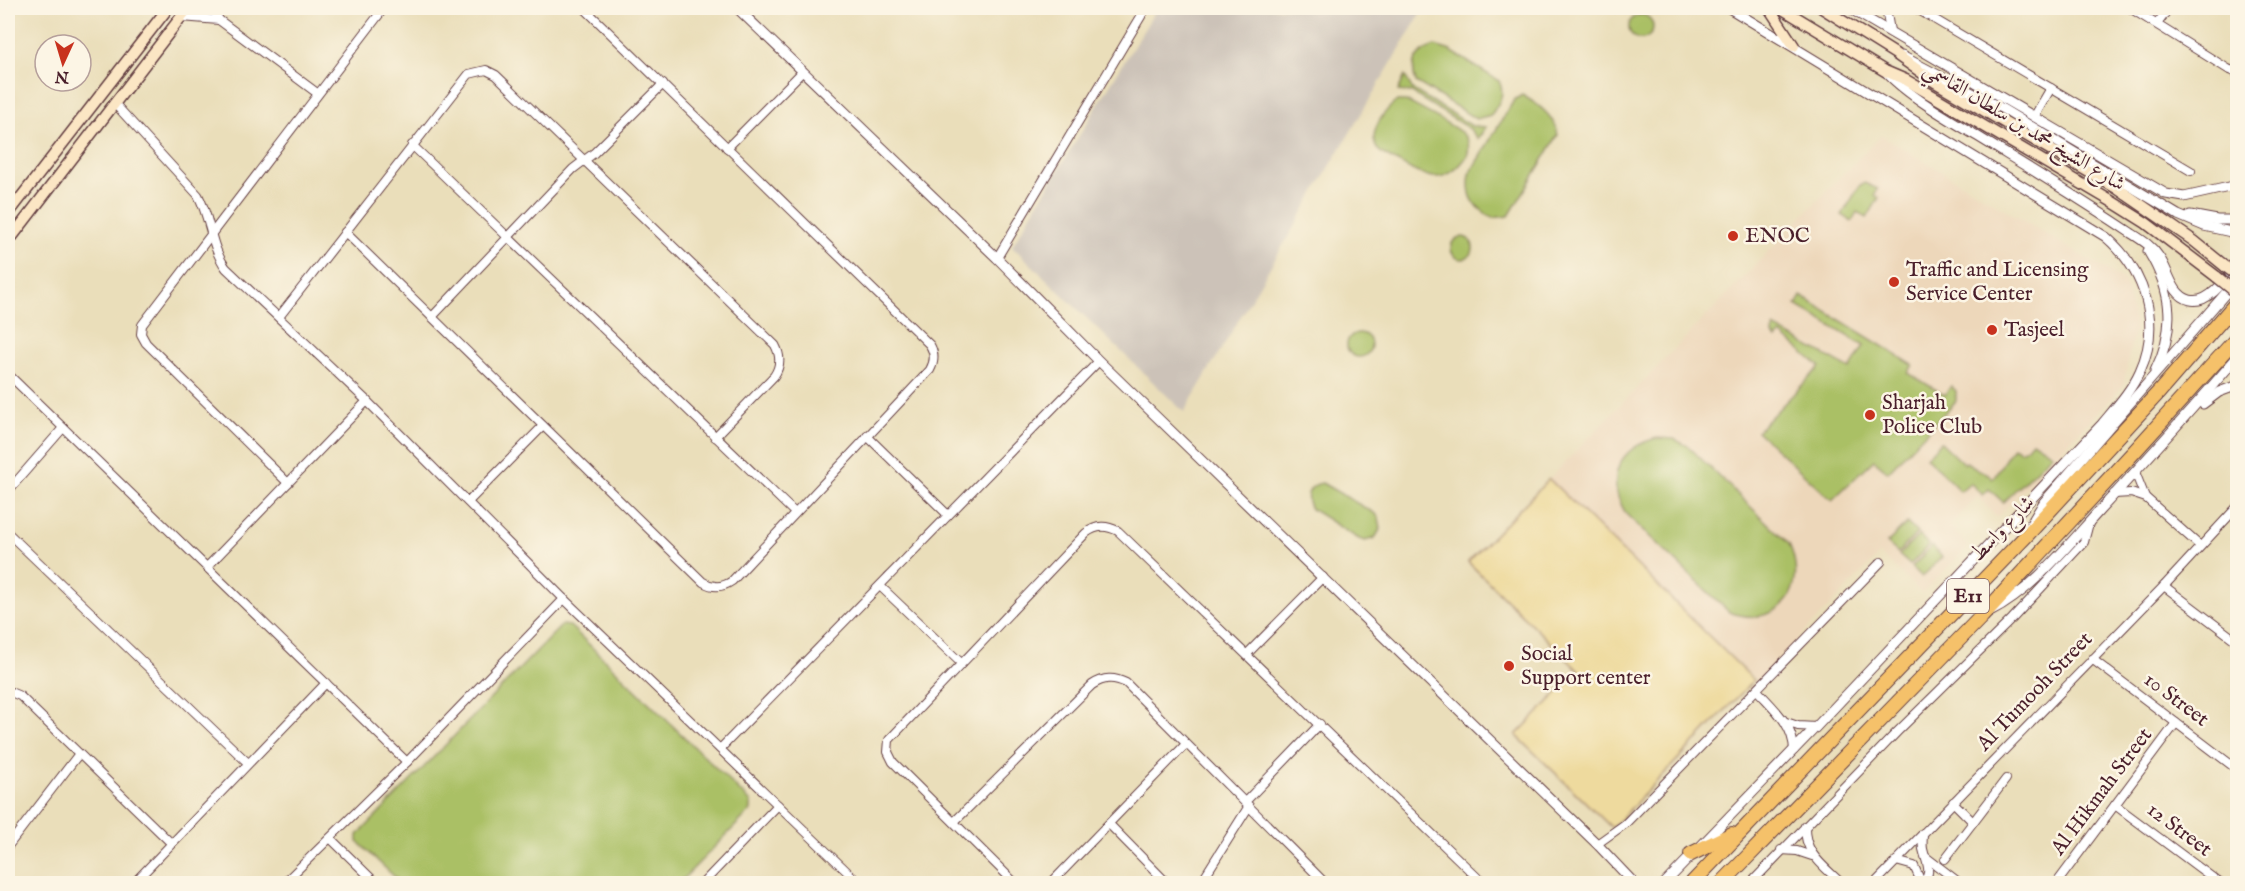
<svg xmlns="http://www.w3.org/2000/svg" width="2245" height="891" font-family="'IM FELL English',Amiri,serif">
	<style>
		.built { fill: #edd7ba }
		.industrial { fill: #ccc2b8 }
		.green { fill: #aac065; stroke: #7a7048; stroke-width: 1.5 }
		.sand { fill: #eeda9e; stroke: #9c7c64; stroke-width: 1.5 }
		.lines { fill: none; stroke-linecap: round; stroke-linejoin: round }
		.minor-casing { stroke: #623c40; stroke-width: 10 }
		.tertiary-casing { stroke: #623c40; stroke-width: 11 }
		.secondary-casing { stroke: #623c40; stroke-width: 13 }
		.trunk-casing { stroke: #623c40; stroke-width: 16 }
		.minor { stroke: #fff; stroke-width: 8 }
		.tertiary { stroke: #fff; stroke-width: 9 }
		.secondary { stroke: #fbe6c4; stroke-width: 10 }
		.trunk { stroke: #f5c16b; stroke-width: 14 }
		.secondary-bridge-casing { stroke: #623c40; stroke-width: 13; stroke-linecap: butt }
		.secondary-bridge { stroke: #fbe6c4; stroke-width: 10 }
		.poi-dot { fill: #c8321e; stroke: #fcf5e5; stroke-width: 2 }
		.labels { text-anchor: middle; dominant-baseline: central; stroke-width: 5; stroke-linejoin: round; paint-order: stroke }
		.shield { fill: #fcf5e5; stroke: #7f5f63; stroke-width: 1.5 }
		.shield-label { font-size: 20px; font-weight: bold; fill: #4a1f2b }
		.street-label { font-size: 21px; fill: #4a1f2b; stroke: #fcf5e5 }
		.poi-label { font-size: 21px; fill: #4a1f2b; stroke: #fcf5e5; text-anchor: start }
	</style>
	<rect width="100%" height="100%" fill="#fcf5e5"/>
	<filter id="ink" filterUnits="userSpaceOnUse"><feTurbulence type="fractalNoise" baseFrequency=".0167" numOctaves="2"/><feDisplacementMap in="SourceGraphic" scale="12" xChannelSelector="R" yChannelSelector="G"/><feConvolveMatrix kernelMatrix="1 2 1 2 8 2 1 2 1" color-interpolation-filters="sRGB"/></filter>
	<filter id="wash" filterUnits="userSpaceOnUse"><feTurbulence type="fractalNoise" baseFrequency=".008" numOctaves="4" result="noise"/><feDisplacementMap in="SourceGraphic" scale="24" xChannelSelector="R" yChannelSelector="G"/><feGaussianBlur stdDeviation="1.35" result="paint"/><feColorMatrix in="noise" values="0 0 0 0 0 0 0 0 0 0 0 0 0 0 0 0 0 1.4 0 .05"/><feComposite in="paint" operator="in"/></filter>
	<g filter="url(#wash)">
		<rect width="100%" height="100%" fill="#eadeba"/>
		<!-- built -->
		<path class="built" d="M1881,135L2124,281L2135,325L2123,386L1997,517L1978,497L1950,525L1968,547L1922,593L1880,554L1757,681L1549,479Z"/>
		<!-- industrial -->
		<path class="industrial" d="M1157,8H1424L1184,412L1012,246Z"/>
		<!-- green -->
		<g class="green">
			<circle cx="1641" cy="27" r="12"/>
			<path d="M1435,46L1451,51L1499,81C1506,95 1499,103 1491,115L1476,119L1416,82C1409,63 1417,52 1435,46Z"/>
			<path d="M1405,76L1413,90L1472,126L1486,127L1478,139L1470,129L1412,93L1398,91Z"/>
			<path d="M1522,95C1539,105 1554,115 1558,135L1509,216L1492,218C1473,205 1466,197 1470,173L1514,100Z"/>
			<path d="M1397,101H1406C1419,108 1455,126 1463,134C1470,141 1470,152 1465,159C1442,189 1423,176 1396,161C1389,157 1377,153 1375,144C1370,129 1386,109 1397,101Z"/>
			<path d="M1864,183L1878,189L1875,195L1879,198L1867,218L1857,212L1852,221L1842,215L1860,185Z"/>
			<circle cx="1462" cy="248" r="11"/>
			<path d="M1801,296L1913,365L1908,373L1945,395L1951,386L1956,391V401L1888,472L1874,460L1832,500L1757,431L1820,367L1781,334L1776,339L1772,334L1774,327L1850,369L1864,346L1796,305Z"/>
			<circle cx="1359" cy="345" r="12"/>
			<path d="M1657,438L1674,439L1688,446L1789,544C1810,590 1778,630 1729,612L1627,515C1604,480 1617,448 1657,438Z"/>
			<path d="M2032,441L2052,454L2003,502L1989,489L1983,495L1970,483L1960,491L1926,457L1941,442L1964,464L1966,462L1993,478L2013,447L2020,451L2026,448Z"/>
			<path d="M1322,483L1376,514L1379,518L1381,528L1375,538L1365,541L1359,539L1311,509C1304,497 1308,485 1322,483Z"/>
			<path d="M1907,523L1917,533L1898,553L1887,543Z"/>
			<path d="M1919,535L1929,545L1910,565L1899,555Z"/>
			<path d="M1932,546L1942,557L1922,577L1912,567Z"/>
			<path d="M562,625L570,626L751,802V810L679,883H401L358,842V835Z"/>
		</g>
		<!-- sand -->
		<path class="sand" d="M1549,479L1754,680L1612,828L1516,735L1579,671L1468,562Z"/>
	</g>
	<g filter="url(#ink)">
		<g class="lines">
			<!-- minor casing -->
			<g class="minor-casing">
				<g id="minor">
					<path d="M213,8L219,20"/>
					<path d="M1886,8L1890,31"/>
					<path d="M2130,8L2228,69L2238,73"/>
					<path d="M1917,9L2191,171"/>
					<path d="M1856,12L1868,11L1877,8"/>
					<path d="M181,17L219,20L317,93"/>
					<path d="M2157,24L2169,8"/>
					<path d="M114,103L198,195C211,219 210,246 226,268L367,401L564,599L860,884"/>
					<path d="M2034,117L2051,88"/>
					<path d="M412,145L795,513"/>
					<path d="M727,148L803,71"/>
					<path d="M345,232L703,582C713,588 722,588 732,581L930,370C935,361 935,354 930,345L584,8"/>
					<path d="M997,258L1146,8"/>
					<path d="M279,317L469,74L486,70L496,75L775,345C781,356 781,366 774,376L715,437"/>
					<path d="M432,317L573,169L594,153L663,84"/>
					<path d="M8,374L407,762"/>
					<path d="M867,436L948,515"/>
					<path d="M2135,472L2145,497"/>
					<path d="M288,483L146,343L141,334L142,325L384,8"/>
					<path d="M8,491L63,428"/>
					<path d="M2114,494L2131,493L2146,498L2200,546"/>
					<path d="M468,502L543,426"/>
					<path d="M8,533L248,763"/>
					<path d="M207,567L367,401"/>
					<path d="M880,586L961,663"/>
					<path d="M2164,586L2238,642"/>
					<path d="M1247,654L1323,577"/>
					<path d="M2092,659L2238,770"/>
					<path d="M1757,690C1774,709 1793,724 1794,750"/>
					<path d="M8,691L20,696L171,843"/>
					<path d="M1786,722L1798,726L1816,727"/>
					<path d="M720,749L1099,361"/>
					<path d="M1245,802L1320,724"/>
					<path d="M1953,802L1973,822"/>
					<path d="M2115,805L2221,884"/>
					<path d="M954,822L1092,685C1104,677 1114,677 1126,683L1326,884"/>
					<path d="M1109,824L1168,884"/>
					<path d="M1805,826C1804,854 1824,866 1842,884"/>
					<path d="M1923,833C1923,838 1922,844 1923,849C1926,863 1933,870 1923,884"/>
					<path d="M330,838L377,884"/>
					<path d="M1597,844L1625,824L1881,562"/>
					<path d="M8,846L78,755"/>
					<path d="M1781,850L1797,851L1812,856"/>
					<path d="M1927,858L1961,884"/>
					<path d="M1945,859L2006,779"/>
					<path d="M1896,861L1914,866L1922,884"/>
					<path d="M133,884L326,683"/>
					<path d="M283,884L407,762L564,599"/>
					<path d="M702,884L778,805"/>
					<path d="M1016,884L893,762L888,752L889,740L1086,533C1097,525 1106,525 1118,531L1484,884"/>
					<path d="M1050,884L1186,744"/>
					<path d="M1200,884L1249,806"/>
					<path d="M1750,884L1897,732L2012,619L2084,542L2089,523"/>
					<path d="M1874,884L2164,586L2238,506"/>
					<path d="M2056,884L2176,723"/>
				</g>
			</g>
			<!-- tertiary casing -->
			<g class="tertiary-casing">
				<g id="tertiary">
					<path d="M737,8L997,258L1099,361L1597,844L1635,884"/>
					<path d="M1849,8L2166,194L2184,197L2238,185"/>
					<path d="M1902,56L2001,108L2178,215L2204,226L2231,232L2238,240"/>
					<path d="M1887,73C1907,95 1950,120 1977,136C2029,168 2081,199 2131,233C2142,240 2152,246 2159,257C2169,270 2171,295 2190,300C2209,305 2229,276 2238,262"/>
					<path d="M2190,215L2217,220H2238"/>
					<path d="M2148,251C2173,292 2176,328 2155,371"/>
					<path d="M2203,404L2219,392L2238,385"/>
					<path d="M2029,527L2044,502L2238,279"/>
					<path d="M1990,612C2032,591 2068,545 2100,510C2147,459 2193,409 2238,356"/>
					<path d="M1664,884L1816,727L2102,424C2116,407 2131,391 2140,371C2162,323 2145,271 2106,237L1729,8"/>
				</g>
			</g>
			<!-- secondary casing -->
			<g class="secondary-casing">
				<g id="secondary">
					<path d="M1769,8L1794,46"/>
					<path d="M1781,8L1885,71L1906,80L2111,201L2146,223L2217,277"/>
					<path d="M1822,8L1894,53L1935,82L2118,189L2194,241L2226,267"/>
					<path d="M8,214L168,8"/>
					<path d="M8,242L188,8"/>
				</g>
			</g>
			<!-- trunk casing -->
			<g class="trunk-casing">
				<g id="trunk">
					<path d="M1691,854L1732,834"/>
					<path d="M1691,884L2026,536L2159,392L2238,301"/>
					<path d="M1721,884L1982,616L2133,453L2238,337"/>
				</g>
			</g>
			<!-- minor -->
			<use href="#minor" class="minor"/>
			<!-- tertiary -->
			<use href="#tertiary" class="tertiary"/>
			<!-- secondary -->
			<use href="#secondary" class="secondary"/>
			<!-- trunk -->
			<use href="#trunk" class="trunk"/>
			<!-- secondary-bridge casing -->
			<g class="secondary-bridge-casing">
				<g id="secondary-bridge">
					<path d="M2226,267L2238,276"/>
					<path d="M2217,277L2238,294"/>
				</g>
			</g>
			<!-- secondary-bridge -->
			<use href="#secondary-bridge" class="secondary-bridge"/>
		</g>
	</g>
	<!-- markers -->
	<g class="poi-dot">
		<circle cx="1733" cy="236" r="6"/>
		<circle cx="1894" cy="282" r="6"/>
		<circle cx="1992" cy="330" r="6"/>
		<circle cx="1870" cy="415" r="6"/>
		<circle cx="1509" cy="666" r="6"/>
	</g>
	<g class="labels">
		<!-- shield labels -->
		<rect class="shield" x="1947" y="579" width="42" height="34" rx="4.5"/>
		<g class="shield-label">
			<text x="1968" y="596">E11</text>
		</g>
		<!-- street labels -->
		<g class="street-label">
			<text transform="translate(2024 127) rotate(31)">شارع الشيخ محمد بن سلطان القاسمي</text>
			<text transform="translate(2003 529) rotate(-46)">شارع واسط</text>
			<text transform="translate(2035 692) rotate(-46)">Al Tumooh Street</text>
			<text transform="translate(2176 700) rotate(37)">10 Street</text>
			<text transform="translate(2102 792) rotate(-53)">Al Hikmah Street</text>
			<text transform="translate(2179 830) rotate(37)">12 Street</text>
		</g>
		<!-- poi labels -->
		<g class="poi-label">
			<text x="1745" y="236">ENOC</text>
			<text x="1906" y="270">Traffic and Licensing<tspan x="1906" dy="24">Service Center</tspan></text>
			<text x="2004" y="330">Tasjeel</text>
			<text x="1882" y="403">Sharjah<tspan x="1882" dy="24">Police Club</tspan></text>
			<text x="1521" y="654">Social<tspan x="1521" dy="24">Support center</tspan></text>
		</g>
	</g>
	<!-- margin -->
	<rect width="2245" height="891" fill="none" stroke="#fcf5e5" stroke-width="30"/>
	<!-- north arrow -->
	<g transform="translate(63 63) rotate(184)"><circle r="28" fill="#fcf5e5" stroke="#b59f9b" stroke-width="1.5"/>
	<path d="M0-4.5L10 22L0 15L-10 22Z" fill="#c8321e"/>
	<text y="-9" font-size="16" font-weight="bold" text-anchor="middle" fill="#4a1f2b">N</text>
	</g>
</svg>
